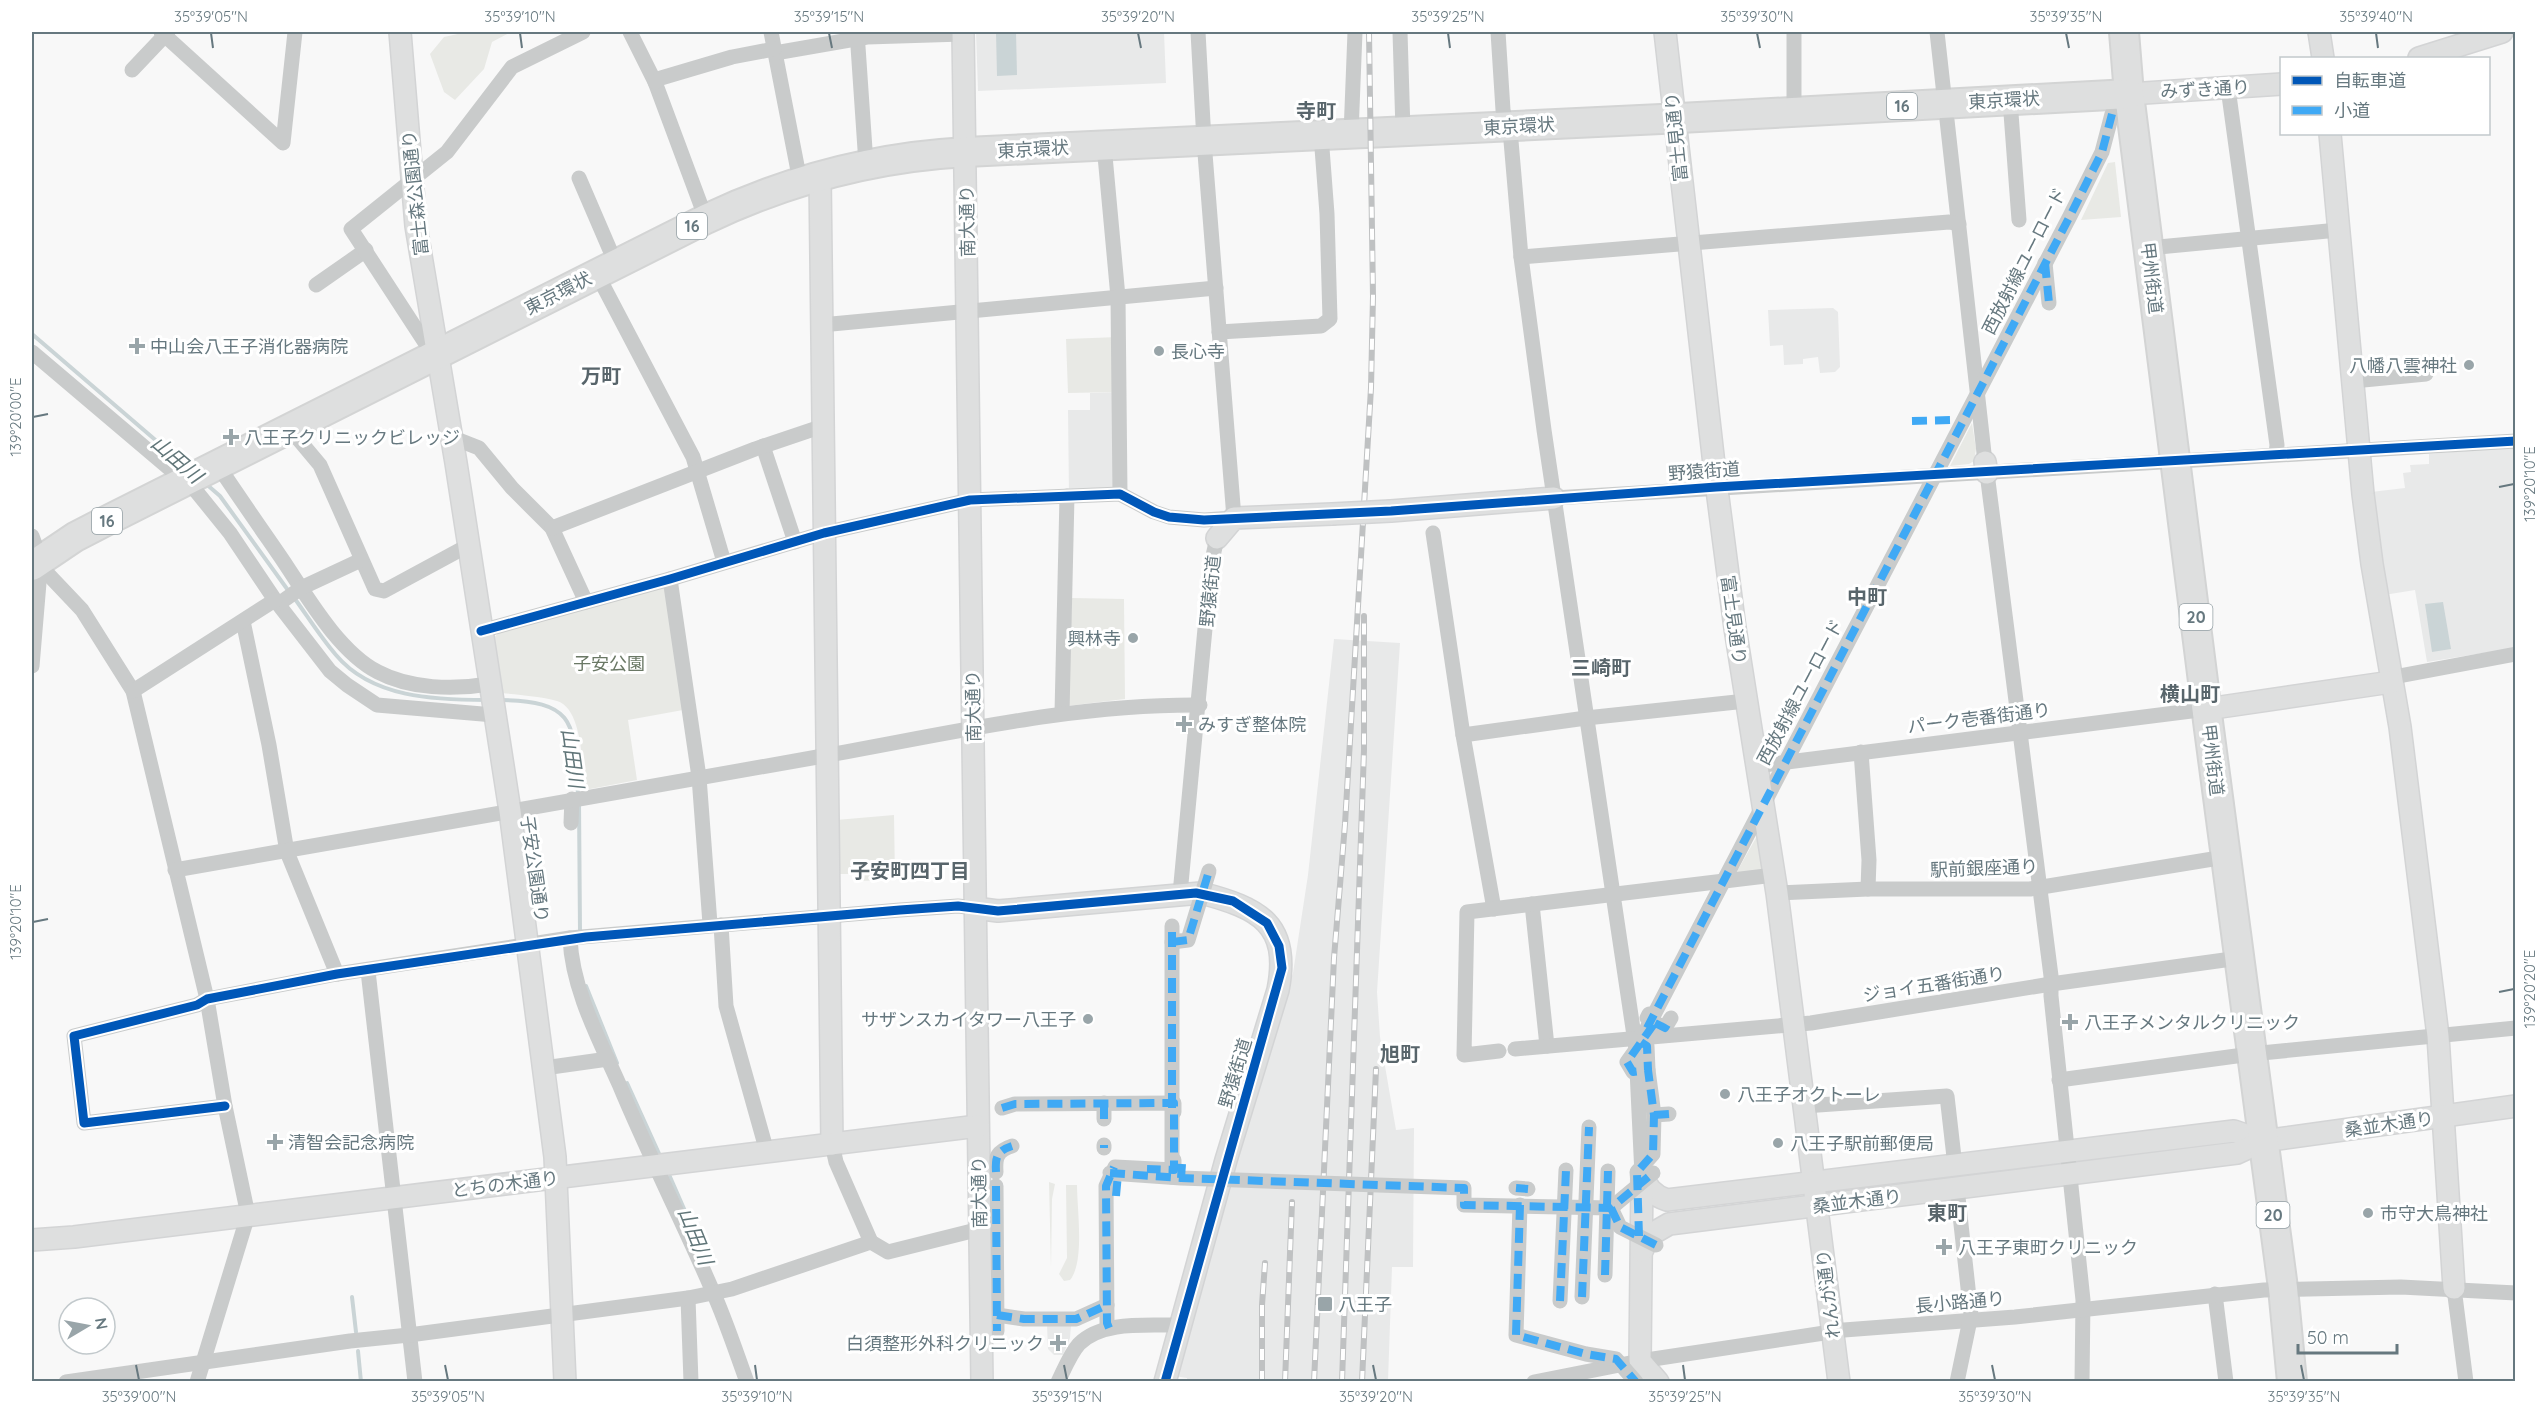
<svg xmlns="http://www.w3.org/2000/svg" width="2547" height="1413" font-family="Quicksand,'Noto Sans JP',sans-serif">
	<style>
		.built { fill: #e8e9e9 }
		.green { fill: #e8e9e5 }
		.water { fill: #cad4d6 }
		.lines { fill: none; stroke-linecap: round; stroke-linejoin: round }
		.stream { stroke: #cad4d6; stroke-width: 4 }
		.secondary-casing { stroke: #d3d4d5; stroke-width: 24 }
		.highway-casing { stroke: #d3d4d4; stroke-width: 32 }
		.street { stroke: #c9cbcb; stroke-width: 15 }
		.secondary { stroke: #dedfdf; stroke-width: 21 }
		.highway { stroke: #dedfdf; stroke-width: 28 }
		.rail-casing { stroke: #bfc1c2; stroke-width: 6 }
		.rail { stroke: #fff; stroke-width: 4; stroke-dasharray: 11; stroke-linecap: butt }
		.secondary-bridge-casing { stroke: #d3d4d5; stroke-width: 24; stroke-linecap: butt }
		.street-bridge { stroke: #c9cbcb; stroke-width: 15 }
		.secondary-bridge { stroke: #dedfdf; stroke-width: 21 }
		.quiet { stroke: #3fa9f5; stroke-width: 8; stroke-dasharray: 15 8; stroke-linecap: butt }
		.cycleway-casing { stroke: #fff; stroke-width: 13 }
		.cycleway { stroke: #0057b8; stroke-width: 9 }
		.ticks { fill: none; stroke: #66787f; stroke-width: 2 }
		.poi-dot { fill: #99a5a9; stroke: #fff; stroke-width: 2 }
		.labels { text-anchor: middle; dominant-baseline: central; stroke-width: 6; stroke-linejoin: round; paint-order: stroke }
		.shield { fill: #fff; stroke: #94a0a5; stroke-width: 1.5 }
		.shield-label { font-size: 16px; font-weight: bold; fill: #66787f }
		.street-label { font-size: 18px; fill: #66787f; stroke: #fff }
		.poi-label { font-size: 18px; fill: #66787f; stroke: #fff; text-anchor: start }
		.park-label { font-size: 18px; fill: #6a7865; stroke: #fff }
		.neighbourhood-label { font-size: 20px; font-weight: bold; fill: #58656b; stroke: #fff }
		.water-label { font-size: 20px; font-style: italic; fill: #617679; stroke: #fff }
		.neatline { fill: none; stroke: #66787f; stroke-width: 2 }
		.ticks-label { font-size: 15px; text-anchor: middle; fill: #66787f }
	</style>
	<rect width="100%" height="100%" fill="#f8f8f8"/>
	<!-- built -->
	<g class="built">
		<path d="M976,32H1164L1166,83L978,91Z"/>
		<path d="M1833,308L1838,312L1840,367L1835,372L1820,373L1818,357L1803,359V364L1784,365L1783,345L1770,346L1768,310Z"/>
		<path d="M1119,392L1120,494L1069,496L1068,410H1090V393Z"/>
		<path d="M2515,447V648L2427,662L2415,590L2384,595L2371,492L2405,488L2403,473L2411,472L2410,465L2429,464V454Z"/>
		<path d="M1334,639L1400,643L1377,992L1380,1037L1396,1130L1414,1128L1413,1267H1392L1388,1381L1187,1382V1378L1174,1376L1293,973L1308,875Z"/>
		<path d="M1047,1325H1071L1070,1338L1063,1355H1054L1048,1349Z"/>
	</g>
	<!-- green -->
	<g class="green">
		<path d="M467,32H511L492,42L484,69L455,100L444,92L430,54L444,37Z"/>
		<path d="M2115,162L2121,217L2081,220L2108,163Z"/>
		<path d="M1118,337L1119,392L1068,393L1066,339Z"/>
		<path d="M1972,423L1976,449L1974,461L1969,464L1950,466Z"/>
		<path d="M665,585L683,710L628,720L637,780L585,790C582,766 583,709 557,701C540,696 520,695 502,693L493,639L499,632Z"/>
		<path d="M1072,598L1124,599L1125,699L1067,706Z"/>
		<path d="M894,815L895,880L857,881L856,874H837L836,820Z"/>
		<path d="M1757,836L1763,872L1734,877Z"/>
		<path d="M1049,1182L1055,1184L1052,1199L1051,1268Z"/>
		<path d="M1066,1185H1077C1077,1209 1085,1262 1070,1280L1064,1281L1059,1274L1067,1258Z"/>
	</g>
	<!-- water -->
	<g class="water">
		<path d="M996,32H1016L1017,75L997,76Z"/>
		<path d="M2443,602L2451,649L2432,652L2425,604Z"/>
	</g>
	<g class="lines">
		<!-- stream -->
		<g class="stream">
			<path d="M32,334L188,468"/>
			<path d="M205,483L220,496L290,593"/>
			<path d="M295,599C308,617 321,638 336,655C372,698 435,700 487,700"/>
			<path d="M500,700C580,701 573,726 578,794"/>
			<path d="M579,802L580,932"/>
			<path d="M586,986L617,1063"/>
			<path d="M627,1083L661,1158"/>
			<path d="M667,1170L699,1243"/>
			<path d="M352,1297L356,1332"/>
			<path d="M358,1351L361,1382"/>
		</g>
		<!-- secondary casing -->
		<g class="secondary-casing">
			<g id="secondary">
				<path d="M400,32L416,226L456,463L510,811L555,1157L565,1382"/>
				<path d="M963,32L982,1382"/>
				<path d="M1665,32L1716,482L1735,628L1777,893L1839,1382"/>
				<path d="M2319,32L2323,58"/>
				<path d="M2419,58L2502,32"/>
				<path d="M2129,94L2282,84"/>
				<path d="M2330,134L2363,494L2372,564L2400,727L2438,1036L2454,1288"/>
				<path d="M820,176L832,1144"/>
				<path d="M1985,462L1987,473"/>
				<path d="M1391,511L1554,498"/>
				<path d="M1217,538L1234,518L1332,514"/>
				<path d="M2207,709L2391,682"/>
				<path d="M975,908L998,911L1201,893C1259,908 1291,924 1278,990L1226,1160L1165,1382"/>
				<path d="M1642,1175C1646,1187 1654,1196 1667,1200L2234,1131L2263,1141"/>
				<path d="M1642,1175L1640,1361L1658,1382"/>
				<path d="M32,1240L74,1237L978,1126"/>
				<path d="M1642,1251L1650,1235L1669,1224L2237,1153L2263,1141L2516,1106"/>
			</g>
		</g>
		<!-- highway casing -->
		<g class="highway-casing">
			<g id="highway">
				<path d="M2124,32L2129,94L2209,729L2283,1288L2292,1382"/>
				<path d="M32,566L75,537L104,522L706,219C788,180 875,157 966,152L1661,119L2129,94"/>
			</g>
		</g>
		<!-- street -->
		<g class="street">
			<path d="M161,32L283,143L295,32"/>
			<path d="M630,32L655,82L706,219"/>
			<path d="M771,32L800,181"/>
			<path d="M857,32L866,164"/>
			<path d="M1400,32L1403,131"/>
			<path d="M1498,32L1503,110L1511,141L1521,257L1544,430L1636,1049L1642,1175"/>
			<path d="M1794,32V112"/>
			<path d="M1937,32L1945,104"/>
			<path d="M775,53L867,37L963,34"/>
			<path d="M132,70L168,32"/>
			<path d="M655,82L661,78L732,57L774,49"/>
			<path d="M2228,88L2277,445L2276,454"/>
			<path d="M2010,100L2019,220"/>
			<path d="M1947,120L1985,462"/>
			<path d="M1351,134L1355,32"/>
			<path d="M1104,145L1118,297L1120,494"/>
			<path d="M579,178L616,264"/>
			<path d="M2148,248L2338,230"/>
			<path d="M1521,257L1949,222L1959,224"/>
			<path d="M2045,263L2049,303"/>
			<path d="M597,274L693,457L724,562"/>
			<path d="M316,285L366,250"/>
			<path d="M821,325L1216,288"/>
			<path d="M1219,332L1321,326L1330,319L1327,214L1321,135"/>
			<path d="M32,352L196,491L230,533L275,600L330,671L347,685L377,705L494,715"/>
			<path d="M437,354L424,341L351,229L447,152L512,67L583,32"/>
			<path d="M2353,381L2426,374"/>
			<path d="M289,428L320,465L375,589L384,591L469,545"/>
			<path d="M451,437L479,448L512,488L552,528L586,602"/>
			<path d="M763,446L795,542"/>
			<path d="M217,464C239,497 262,530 284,562C308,598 339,652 378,672C410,689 454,690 489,684"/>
			<path d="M1987,473L2051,976V996L2083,1300L2082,1382"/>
			<path d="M1554,498L2516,441"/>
			<path d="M552,528L755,449L823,426"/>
			<path d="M1433,533L1463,735L1494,909"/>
			<path d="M32,536L45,571L82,610L133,691L207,999L225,1106L248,1215L197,1382"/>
			<path d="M670,579L699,777L710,924"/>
			<path d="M280,603L301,588L361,560"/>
			<path d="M243,621L269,745L287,852L337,974"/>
			<path d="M481,631L670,579L824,533L970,500L1120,494L1154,512L1169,517L1204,520L1234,518L1204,141L1198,32"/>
			<path d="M32,666L41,559"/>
			<path d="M2391,682L2399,676L2516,654"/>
			<path d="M133,691L275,600"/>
			<path d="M1062,713L1067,496"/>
			<path d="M1463,735L1586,718L1746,701"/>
			<path d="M1861,752L1869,860L1868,889"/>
			<path d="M1756,766L2207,709"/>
			<path d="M571,823L572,799"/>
			<path d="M175,870C391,834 607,793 823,756C948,734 1071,704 1200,705"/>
			<path d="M1777,893L1868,889H2030L2225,857"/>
			<path d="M1180,894L1211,565L1217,538"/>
			<path d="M1532,904L1547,1046"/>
			<path d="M721,925L726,1006L767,1152"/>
			<path d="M570,938C572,989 599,1039 619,1084C648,1154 683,1222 713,1292C726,1321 736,1352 747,1382"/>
			<path d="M368,971L415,1382"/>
			<path d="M1655,1023L1665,1028L1671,1018"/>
			<path d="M1647,1028L2070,216L2102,152L2112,114"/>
			<path d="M1641,1042L1647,1046L1648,1070"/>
			<path d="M1515,1049L1811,1023L2051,984L2239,958"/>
			<path d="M1499,1051L1464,1055L1467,912L1774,875"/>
			<path d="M544,1068L608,1059"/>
			<path d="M2059,1080L2251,1054L2516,1028"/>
			<path d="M1172,1101V926"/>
			<path d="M225,1106L84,1123L74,1036L197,1005L207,999L337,974L570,938L900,910L958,906L975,908"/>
			<path d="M1804,1106L1947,1096L1955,1166"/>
			<path d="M1002,1108L1015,1104L1174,1103V1112"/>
			<path d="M1654,1115L1669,1114"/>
			<path d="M1104,1119V1103"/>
			<path d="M832,1144L836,1162L871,1242"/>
			<path d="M1104,1148V1145"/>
			<path d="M996,1172C995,1157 997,1151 1012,1146"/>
			<path d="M996,1186L997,1331"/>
			<path d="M1516,1188L1528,1189"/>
			<path d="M1605,1275L1608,1171"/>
			<path d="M2454,1288L2466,1382"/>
			<path d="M2215,1294L2226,1382"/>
			<path d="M1582,1297L1589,1127"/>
			<path d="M688,1298L691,1382"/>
			<path d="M1560,1301L1566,1170"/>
			<path d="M997,1315L1024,1319H1076L1107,1305"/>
			<path d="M1109,1328L1107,1323L1106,1186L1115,1167L1174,1170V1160"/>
			<path d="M66,1382L350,1341L409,1335L688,1298L732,1289L871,1242L888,1252L980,1229"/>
			<path d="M1058,1382C1064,1370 1070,1354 1079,1344C1103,1320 1148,1326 1179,1325"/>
			<path d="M1534,1382L1640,1361L1844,1330L2015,1317L2264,1290L2401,1287L2516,1293"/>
			<path d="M1957,1382L1971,1315L1957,1188"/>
		</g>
		<!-- secondary -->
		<use href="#secondary" class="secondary"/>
		<!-- highway -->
		<use href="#highway" class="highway"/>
		<!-- rail casing -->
		<g class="rail-casing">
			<g id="rail">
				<path d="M1262,1382V1305L1265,1263"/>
				<path d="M1285,1382L1292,1202"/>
				<path d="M1314,1382L1334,958L1345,824L1371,388L1373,296L1369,32"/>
				<path d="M1342,1382L1364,750V616"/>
				<path d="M1362,1382L1376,1069"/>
			</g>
		</g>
		<!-- rail -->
		<use href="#rail" class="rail"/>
		<!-- secondary-bridge casing -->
		<g class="secondary-bridge-casing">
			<path id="secondary-bridge" d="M1332,514L1391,511"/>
		</g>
		<!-- street-bridge -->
		<g class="street-bridge">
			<path d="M1172,942L1188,940L1209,871"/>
			<path d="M1172,1101V1177"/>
			<path d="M1110,1173L1181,1178L1464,1188V1205L1611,1208L1653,1173"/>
			<path d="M1638,1184L1637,1172L1653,1154L1654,1115L1648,1070L1633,1072L1627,1062L1655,1023L1647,1018L1649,1014"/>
			<path d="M1520,1205L1516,1335L1586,1354L1616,1359L1636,1382"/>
			<path d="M1611,1208L1620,1227L1656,1245"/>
		</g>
		<!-- secondary-bridge -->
		<use href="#secondary-bridge" class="secondary-bridge"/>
		<!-- quiet -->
		<g class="quiet">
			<path d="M2045,263L2049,303"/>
			<path d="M1912,421L1952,420"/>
			<path d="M1172,942L1188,940L1209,871"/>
			<path d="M1655,1023L1665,1028L1671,1018"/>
			<path d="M1647,1028L2070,216L2102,152L2112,114"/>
			<path d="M1641,1042L1647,1046L1648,1070"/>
			<path d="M1002,1108L1015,1104L1174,1103V1170L1147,1169"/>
			<path d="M1172,1108V926"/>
			<path d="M1654,1115L1669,1114"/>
			<path d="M1104,1119V1103"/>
			<path d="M1104,1148V1145"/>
			<path d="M996,1172C995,1157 997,1151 1012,1146"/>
			<path d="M1110,1173L1181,1178L1464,1188V1205L1611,1208L1653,1173"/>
			<path d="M1181,1178L1182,1164"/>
			<path d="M996,1186L997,1331"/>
			<path d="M1516,1188L1528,1189"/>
			<path d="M1116,1196L1118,1174"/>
			<path d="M1520,1205L1516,1335L1586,1354L1616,1359L1636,1382"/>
			<path d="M1611,1208L1620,1227L1656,1245"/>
			<path d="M1639,1236L1637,1172L1653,1154L1654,1115L1648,1070L1633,1072L1627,1062L1654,1024"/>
			<path d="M1605,1275L1608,1171"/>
			<path d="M1582,1297L1589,1127"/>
			<path d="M1560,1301L1566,1170"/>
			<path d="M997,1315L1024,1319H1076L1107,1305"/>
			<path d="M1109,1328L1107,1323L1106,1186L1114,1167"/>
		</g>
		<!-- cycleway casing -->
		<g class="cycleway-casing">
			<g id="cycleway">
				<path d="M481,631L670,579L824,533L970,500L1120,494L1154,512L1169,517L1204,520L1391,511L1716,487L2516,441"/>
				<path d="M225,1106L84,1123L74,1036L197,1005L207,999L337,974L586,937L900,910L958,906L998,911L1196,893L1233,901L1267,923L1279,946L1282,968L1165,1382"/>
			</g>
		</g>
		<!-- cycleway -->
		<use href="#cycleway" class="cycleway"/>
	</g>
	<!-- ticks -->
	<path class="ticks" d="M211,33L213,48M520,33L522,48M829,33L832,48M1138,33L1141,48M1448,33L1450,48M1757,33L1760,48M2066,33L2069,48M2376,33L2378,48M33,417L48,414M2499,487L2514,484M33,922L48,919M2499,992L2514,989M136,1365L139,1380M445,1365L448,1380M755,1365L757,1380M1064,1365L1067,1380M1373,1365L1376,1380M1683,1365L1685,1380M1992,1365L1995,1380M2301,1365L2304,1380"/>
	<!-- markers -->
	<g class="poi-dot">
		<path d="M134 337h6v6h6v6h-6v6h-6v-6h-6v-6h6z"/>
		<circle cx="1159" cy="351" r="6"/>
		<circle cx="2469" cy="365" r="6"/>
		<path d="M228 428h6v6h6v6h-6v6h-6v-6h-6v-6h6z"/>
		<circle cx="1133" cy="638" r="6"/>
		<path d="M1181 715h6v6h6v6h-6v6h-6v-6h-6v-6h6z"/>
		<circle cx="1088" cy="1019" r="6"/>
		<path d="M2067 1013h6v6h6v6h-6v6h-6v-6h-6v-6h6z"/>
		<circle cx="1725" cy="1094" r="6"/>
		<path d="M272 1133h6v6h6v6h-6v6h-6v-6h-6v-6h6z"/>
		<circle cx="1778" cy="1143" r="6"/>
		<circle cx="2368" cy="1213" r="6"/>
		<path d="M1941 1238h6v6h6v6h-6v6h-6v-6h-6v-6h6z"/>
		<rect x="1317" y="1296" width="16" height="16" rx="3"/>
		<path d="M1055 1334h6v6h6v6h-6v6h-6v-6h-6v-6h6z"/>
	</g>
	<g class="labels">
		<!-- shield labels -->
		<g class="shield">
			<rect x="1887" y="93" width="30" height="26" rx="4.5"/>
			<rect x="677" y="213" width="30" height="26" rx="4.5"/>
			<rect x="92" y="508" width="30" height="26" rx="4.5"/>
			<rect x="2179.5" y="604" width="33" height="26" rx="4.5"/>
			<rect x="2256.5" y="1202" width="33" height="26" rx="4.5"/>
		</g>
		<g class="shield-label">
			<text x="1902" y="106">16</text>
			<text x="692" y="226">16</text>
			<text x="107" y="521">16</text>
			<text x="2196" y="617">20</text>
			<text x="2273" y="1215">20</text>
		</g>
		<!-- street labels -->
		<g class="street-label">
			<text transform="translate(2205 89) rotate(-3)">みずき通り</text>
			<text transform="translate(2004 100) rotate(-3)">東京環状</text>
			<text transform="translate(1519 126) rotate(-3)">東京環状</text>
			<text transform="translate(1676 137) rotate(-96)">富士見通り</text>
			<text transform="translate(1033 149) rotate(-3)">東京環状</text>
			<text transform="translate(415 193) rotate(-96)">富士森公園通り</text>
			<text transform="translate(967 221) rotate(-91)">南大通り</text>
			<text transform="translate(2024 261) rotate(-63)">西放射線ユーロード</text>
			<text transform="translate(2152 278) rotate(83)">甲州街道</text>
			<text transform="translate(558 293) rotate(-27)">東京環状</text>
			<text transform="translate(1704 471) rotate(-4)">野猿街道</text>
			<text transform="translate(1210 591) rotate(-84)">野猿街道</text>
			<text transform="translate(1734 620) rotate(82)">富士見通り</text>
			<text transform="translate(1800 692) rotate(-62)">西放射線ユーロード</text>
			<text transform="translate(973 706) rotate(-91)">南大通り</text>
			<text transform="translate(1979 718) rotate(-7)">パーク壱番街通り</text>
			<text transform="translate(2213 760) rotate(83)">甲州街道</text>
			<text transform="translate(1984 868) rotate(-2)">駅前銀座通り</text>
			<text transform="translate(535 869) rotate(82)">子安公園通り</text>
			<text transform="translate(1934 984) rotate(-9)">ジョイ五番街通り</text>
			<text transform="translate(1235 1073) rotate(-73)">野猿街道</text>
			<text transform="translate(2389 1124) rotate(-8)">桑並木通り</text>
			<text transform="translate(505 1184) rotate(-7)">とちの木通り</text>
			<text transform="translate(979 1192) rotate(-91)">南大通り</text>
			<text transform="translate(1857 1201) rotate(-7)">桑並木通り</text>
			<text transform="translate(1828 1294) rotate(-97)">れんが通り</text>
			<text transform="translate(1960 1302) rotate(-5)">長小路通り</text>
		</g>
		<!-- poi labels -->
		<g class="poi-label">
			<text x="150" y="346">中山会八王子消化器病院</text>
			<text x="1171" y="351">長心寺</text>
			<text x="2457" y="365" text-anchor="end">八幡八雲神社</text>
			<text x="244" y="437">八王子クリニックビレッジ</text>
			<text x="1121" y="638" text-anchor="end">興林寺</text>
			<text x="1198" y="724">みすぎ整体院</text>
			<text x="1076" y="1019" text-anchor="end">サザンスカイタワー八王子</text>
			<text x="2084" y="1022">八王子メンタルクリニック</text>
			<text x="1737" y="1094">八王子オクトーレ</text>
			<text x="288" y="1142">清智会記念病院</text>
			<text x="1790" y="1143">八王子駅前郵便局</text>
			<text x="2380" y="1213">市守大鳥神社</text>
			<text x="1958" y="1247">八王子東町クリニック</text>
			<text x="1338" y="1304">八王子</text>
			<text x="1044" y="1343" text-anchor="end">白須整形外科クリニック</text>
		</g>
		<!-- park labels -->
		<g class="park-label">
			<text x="609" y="663">子安公園</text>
		</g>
		<!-- neighbourhood labels -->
		<g class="neighbourhood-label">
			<text x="1316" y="110">寺町</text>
			<text x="601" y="375">万町</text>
			<text x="1867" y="596">中町</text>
			<text x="1601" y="667">三崎町</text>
			<text x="2190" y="693">横山町</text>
			<text x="910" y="870">子安町四丁目</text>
			<text x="1400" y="1053">旭町</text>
			<text x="1947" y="1212">東町</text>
		</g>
		<!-- water labels -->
		<g class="water-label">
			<text transform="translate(177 459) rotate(41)">山田川</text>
			<text transform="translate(573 758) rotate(82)">山田川</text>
			<text transform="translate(696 1236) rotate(68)">山田川</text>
		</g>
	</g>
	<!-- border -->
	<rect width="2547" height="1413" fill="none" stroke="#ffffff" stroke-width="66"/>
	<!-- legend -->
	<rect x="2280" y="57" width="210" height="78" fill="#ffffff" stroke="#c2c9cc" stroke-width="1.5"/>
	<rect x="2292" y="76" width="30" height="9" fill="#0057b8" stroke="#c2c9cc" stroke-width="1.5"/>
	<text x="2334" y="87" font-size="18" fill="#66787f">自転車道</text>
	<rect x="2292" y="106" width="30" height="9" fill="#3fa9f5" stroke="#c2c9cc" stroke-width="1.5"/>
	<text x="2334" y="117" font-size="18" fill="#66787f">小道</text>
	<!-- north arrow -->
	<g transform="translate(87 1326) rotate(80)"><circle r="28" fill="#ffffff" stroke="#c2c9cc" stroke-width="1.5"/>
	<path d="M0-4.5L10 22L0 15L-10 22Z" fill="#99a5a9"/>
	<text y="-9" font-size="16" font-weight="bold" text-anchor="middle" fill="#66787f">N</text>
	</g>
	<!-- scale -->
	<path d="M2298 1344v9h99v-9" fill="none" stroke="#66787f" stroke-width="3"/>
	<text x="2307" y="1344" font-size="18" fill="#66787f" stroke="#ffffff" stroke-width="4.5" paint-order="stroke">50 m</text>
	<rect x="33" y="33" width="2481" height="1347" class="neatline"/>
	<g class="ticks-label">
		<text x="211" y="22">35°39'05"N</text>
		<text x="520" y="22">35°39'10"N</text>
		<text x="829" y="22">35°39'15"N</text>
		<text x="1138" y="22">35°39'20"N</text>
		<text x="1448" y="22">35°39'25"N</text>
		<text x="1757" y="22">35°39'30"N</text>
		<text x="2066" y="22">35°39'35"N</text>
		<text x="2376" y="22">35°39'40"N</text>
		<text transform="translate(16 417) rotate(-90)" y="5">139°20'00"E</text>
		<text transform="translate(2530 484) rotate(-90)" y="5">139°20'10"E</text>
		<text transform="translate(16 922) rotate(-90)" y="5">139°20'10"E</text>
		<text transform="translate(2530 989) rotate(-90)" y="5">139°20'20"E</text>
		<text x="139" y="1402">35°39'00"N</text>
		<text x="448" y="1402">35°39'05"N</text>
		<text x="757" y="1402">35°39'10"N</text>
		<text x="1067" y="1402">35°39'15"N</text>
		<text x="1376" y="1402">35°39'20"N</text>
		<text x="1685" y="1402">35°39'25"N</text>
		<text x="1995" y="1402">35°39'30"N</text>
		<text x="2304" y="1402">35°39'35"N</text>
	</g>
</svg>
